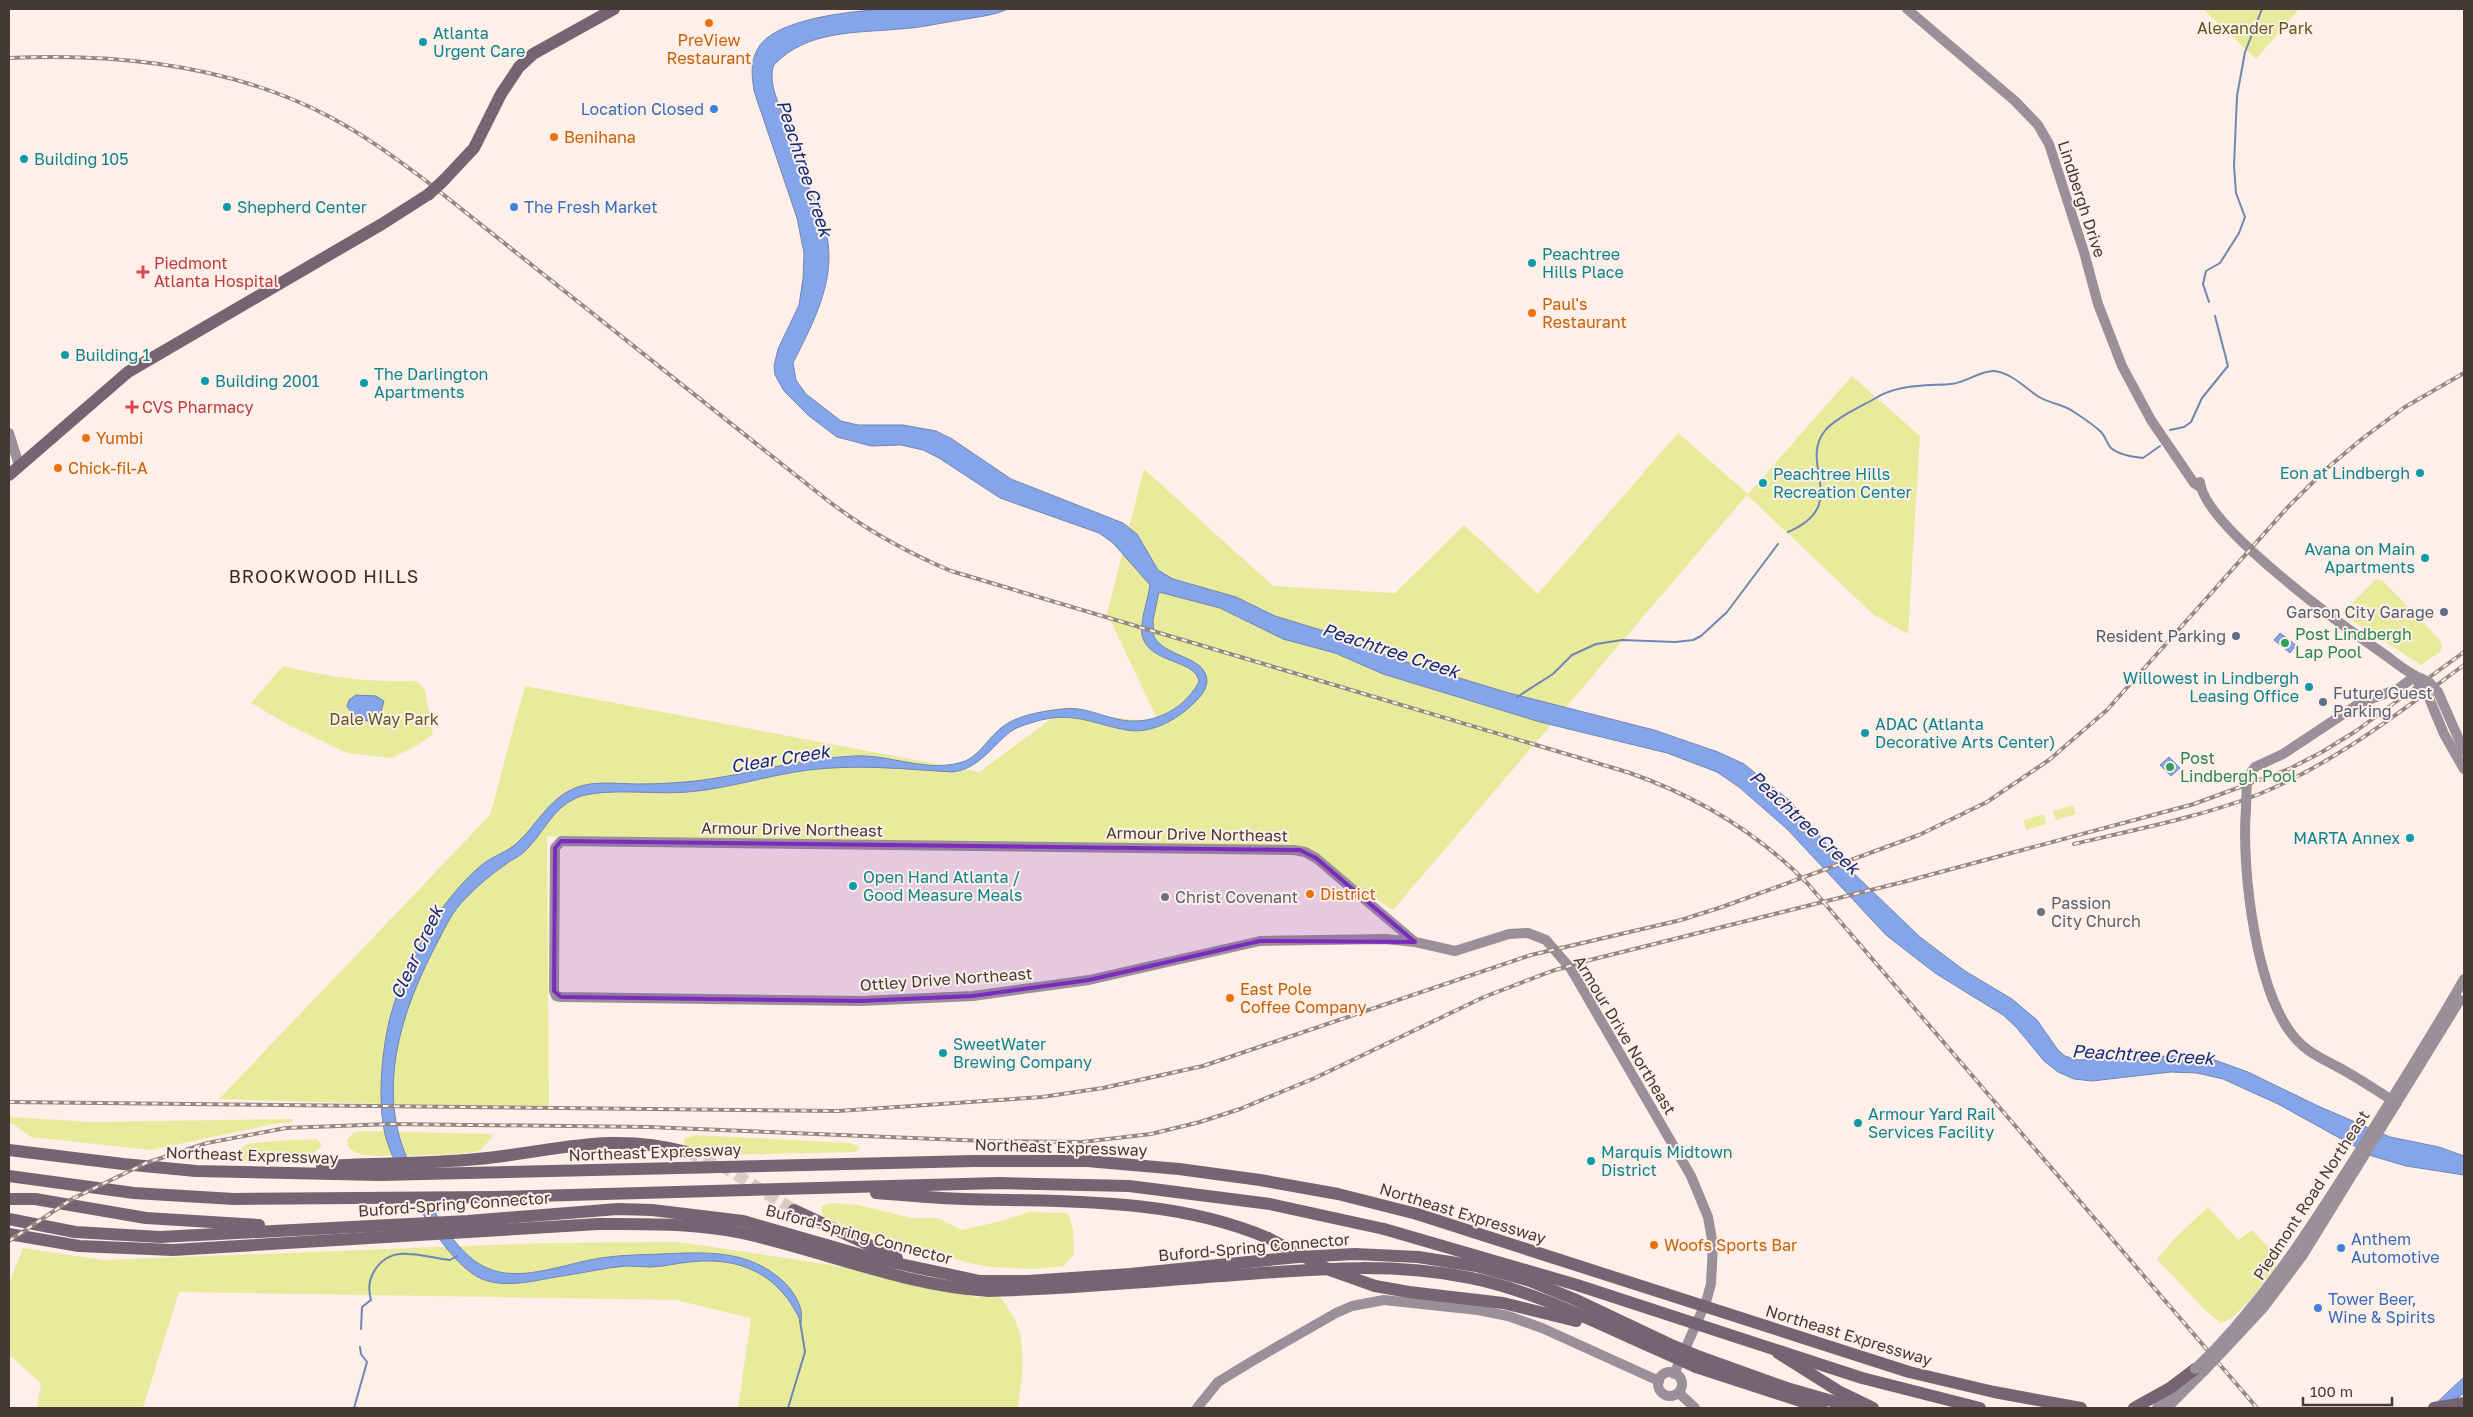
<svg xmlns="http://www.w3.org/2000/svg" width="2473" height="1417" font-family="'Golos Text',sans-serif">
	<style>
		.green { fill: #e8eb9b }
		.water { fill: #85a5eb; stroke: #7185b4 }
		.pier { fill: #fef0e8 }
		.lines { fill: none; stroke-linecap: round; stroke-linejoin: round }
		.stream { stroke: #7185b4; stroke-width: 2 }
		.highway-tunnel { stroke: #d9ccc4; stroke-width: 12; stroke-dasharray: 12 6; stroke-linecap: butt }
		.secondary { stroke: #9b909a; stroke-width: 10 }
		.highway { stroke: #756573; stroke-width: 12 }
		.rail-casing { stroke: #938882; stroke-width: 4 }
		.rail { stroke: #fef0e8; stroke-width: 2; stroke-dasharray: 5.5; stroke-linecap: butt }
		.secondary-bridge { stroke: #9b909a; stroke-width: 10 }
		.highway-bridge { stroke: #756573; stroke-width: 12 }
		.marked { fill: #7b2cbf; fill-opacity: 0.2; stroke: #7b2cbf; stroke-width: 4; stroke-linejoin: round }
		.food-dot { fill: #e8710a; stroke: #fef0e8; stroke-width: 2 }
		.culture-dot { fill: #0f9aa8; stroke: #fef0e8; stroke-width: 2 }
		.shop-dot { fill: #3f7fe0; stroke: #fef0e8; stroke-width: 2 }
		.health-dot { fill: #e0444e; stroke: #fef0e8; stroke-width: 2 }
		.service-dot { fill: #5c6f8a; stroke: #fef0e8; stroke-width: 2 }
		.leisure-dot { fill: #2e9e5b; stroke: #fef0e8; stroke-width: 2 }
		.worship-dot { fill: #6b7280; stroke: #fef0e8; stroke-width: 2 }
		.labels { text-anchor: middle; dominant-baseline: central; stroke-width: 4; stroke-linejoin: round; paint-order: stroke }
		.park-label { font-size: 16px; fill: #5a5b1e; stroke: #fef0e8 }
		.culture-label { font-size: 16px; fill: #0d838f; stroke: #fef0e8; text-anchor: start }
		.food-label { font-size: 16px; fill: #c56008; stroke: #fef0e8; text-anchor: start }
		.shop-label { font-size: 16px; fill: #366cbe; stroke: #fef0e8; text-anchor: start }
		.street-label { font-size: 16px; fill: #433a35; stroke: #fef0e8 }
		.health-label { font-size: 16px; fill: #be3a42; stroke: #fef0e8; text-anchor: start }
		.service-label { font-size: 16px; fill: #4e5e75; stroke: #fef0e8; text-anchor: end }
		.leisure-label { font-size: 16px; fill: #27864d; stroke: #fef0e8; text-anchor: start }
		.worship-label { font-size: 16px; fill: #5b616d; stroke: #fef0e8; text-anchor: start }
		.water-label { font-size: 18px; font-style: italic; fill: #102b79; stroke: #fef0e8 }
		.neighbourhood-label { font-size: 18px; letter-spacing: 1px; fill: #38281e; stroke: #fef0e8 }
	</style>
	<rect width="100%" height="100%" fill="#fef0e8"/>
	<!-- green -->
	<g class="green">
		<path d="M2203,9H2299L2256,59Z"/>
		<path d="M1852,376L1920,436L1908,634L1874,615L1747,495L1393,910L1298,848L547,836L549,1109L219,1099L490,815L525,686L979,772L1062,711L1159,723L1107,613L1144,469L1273,586L1395,593L1464,525L1538,594L1678,433L1748,494Z"/>
		<path d="M2376,579L2383,581L2440,640L2442,647L2440,652L2421,665L2342,614Z"/>
		<path d="M283,666C328,677 371,683 417,681L425,690L433,734L418,745L392,758L347,753L289,725L251,703Z"/>
		<path d="M2073,805L2076,814L2056,820L2053,811Z"/>
		<path d="M2044,814L2046,824L2026,830L2024,820Z"/>
		<path d="M9,1117L92,1122L293,1119L292,1122L274,1124L151,1150L31,1137L13,1124H9Z"/>
		<path d="M362,1131L493,1134C492,1138 483,1148 478,1151C469,1155 374,1157 363,1155C358,1154 353,1151 349,1148L347,1140L353,1133Z"/>
		<path d="M696,1135L850,1143L860,1147L856,1152L710,1155L691,1151L685,1146L684,1139Z"/>
		<path d="M317,1139L322,1146C302,1167 265,1160 238,1161L235,1156L237,1150L248,1144L275,1141Z"/>
		<path d="M832,1203L858,1205L912,1218H938L961,1230L998,1222L1029,1212L1068,1213L1073,1228L1074,1254L1064,1266L1033,1269L990,1267L969,1263L851,1228L823,1216L821,1206Z"/>
		<path d="M2208,1207L2238,1240L2252,1230L2277,1257L2276,1267L2249,1301L2232,1318L2221,1323L2205,1310L2157,1259L2174,1239Z"/>
		<path d="M679,1242L838,1266L975,1297H1000C1005,1304 1011,1312 1015,1320C1027,1346 1022,1381 1018,1408H738L751,1318L676,1300L179,1292L143,1408H37L41,1383L9,1355V1283L23,1248L103,1260L545,1243Z"/>
	</g>
	<!-- water -->
	<g class="water">
		<path d="M886,9H1008C992,16 977,17 960,20C940,23 920,28 900,29C857,33 806,30 774,65C767,82 780,106 786,123C791,137 794,152 800,166C811,195 829,224 829,256C829,294 810,329 793,363L796,380L806,394L841,421L858,425H903L936,431L952,439L1011,479L1123,523L1137,534L1158,570L1173,579L1236,597L1275,616L1334,634L1393,658L1509,693L1654,730L1718,752L1744,764L1789,800L1845,865L1920,937L1965,971L2012,999L2037,1020L2058,1050L2065,1056L2078,1060L2191,1055L2209,1058L2248,1072L2318,1106L2390,1137L2439,1147L2464,1156V1175L2406,1166L2372,1156L2278,1104L2223,1079L2197,1073L2171,1072L2092,1081L2074,1079L2058,1072L2044,1061L2016,1027L2003,1015L1935,973L1886,935L1787,829L1739,787L1717,772L1667,753L1540,722L1383,674L1335,653L1283,639L1220,608L1159,592L1153,620L1154,637C1166,656 1197,656 1205,673C1210,683 1204,693 1197,700C1180,718 1152,735 1126,730C1094,724 1075,712 1041,720C1031,723 1018,726 1010,732C990,748 979,769 952,772C904,769 857,764 809,770C768,775 728,789 687,792C656,795 602,787 576,798C552,809 545,831 527,849C521,856 513,859 506,864C492,874 478,885 466,898C452,911 444,930 435,947C399,1016 374,1097 413,1171C429,1202 454,1254 487,1268C518,1282 559,1266 590,1260C613,1255 637,1255 661,1254C706,1252 749,1249 784,1282C794,1292 804,1307 801,1322C780,1275 741,1256 690,1262C676,1263 663,1267 650,1267C642,1267 634,1266 626,1266C604,1268 583,1273 562,1276C537,1280 506,1289 482,1279C452,1266 422,1214 407,1186C399,1169 389,1152 385,1134C377,1100 382,1047 391,1014C406,961 440,899 483,864C493,856 507,852 517,843C537,825 548,799 575,788C594,780 618,784 639,784C658,784 676,783 695,781C748,775 800,758 854,756C888,754 925,772 959,763C978,759 987,739 1001,728C1016,715 1044,711 1062,709C1081,706 1099,715 1117,719C1150,727 1183,711 1199,682C1197,659 1148,664 1142,635C1140,620 1148,600 1150,585L1113,543L1099,533L1000,498L939,458L923,450L901,445L871,446L837,437L809,416L784,391L775,375L774,366L778,349L799,305L803,279L804,253L797,218L754,91C752,77 750,63 757,50C772,18 855,11 886,9Z"/>
		<path d="M2280,633L2296,645L2290,653L2274,640Z"/>
		<path d="M356,695L376,696L384,701L378,723C366,722 353,717 347,706L349,700Z"/>
		<path d="M2169,757L2180,768L2171,776L2160,765Z"/>
		<path d="M2464,1377V1393L2445,1408H2431Z"/>
	</g>
	<!-- pier -->
	<path class="pier" d="M391,1158L414,1168L437,1209L418,1210Z"/>
	<g class="lines">
		<!-- stream -->
		<g class="stream">
			<path d="M2209,302L2203,284L2206,271L2220,263L2239,233L2245,217L2236,193L2234,166L2237,96L2245,52L2262,9"/>
			<path d="M2170,430L2184,427L2191,422L2202,398L2228,366L2215,316"/>
			<path d="M1788,532C1851,505 1799,465 1824,432C1832,420 1860,407 1874,399C1897,384 1925,386 1951,384C1966,383 1981,370 1994,371C2012,373 2025,388 2039,397C2049,403 2061,404 2071,410C2080,416 2093,424 2101,432C2106,437 2107,444 2111,448C2119,455 2133,457 2143,458L2160,446"/>
			<path d="M1517,697L1553,674L1572,655L1596,644L1622,640L1675,642L1693,640L1701,636L1727,612L1778,544"/>
			<path d="M361,1329L362,1307L371,1300C364,1276 381,1252 408,1254C422,1254 436,1259 450,1260L457,1256"/>
			<path d="M354,1408L367,1362L361,1354L360,1347"/>
			<path d="M788,1408L805,1352L800,1321"/>
		</g>
		<!-- highway-tunnel -->
		<path class="highway-tunnel" d="M687,1152L727,1169L794,1210"/>
		<!-- secondary -->
		<g class="secondary">
			<path d="M1907,9L2015,101L2038,125L2049,144L2084,252L2098,304L2122,366L2151,420L2194,483L2200,487"/>
			<path d="M9,433L19,465"/>
			<path d="M2200,482C2204,526 2343,626 2381,652C2394,661 2407,673 2422,679"/>
			<path d="M2438,692L2464,751"/>
			<path d="M2429,698L2444,734L2464,769"/>
			<path d="M2247,778L2255,767L2283,754L2360,703L2398,689L2415,676"/>
			<path d="M2246,809C2241,867 2256,1007 2303,1046C2313,1055 2325,1060 2336,1066C2357,1077 2377,1091 2397,1103"/>
			<path d="M1415,942L1385,939L1260,941L1089,980L973,996L861,1001L561,997L556,996L554,991L555,848L561,841L1294,850L1305,852L1316,858L1415,942L1455,951L1509,934L1528,933L1546,940L1571,969L1691,1176L1708,1217L1713,1245L1711,1284L1706,1302L1674,1374"/>
			<path d="M2218,1346C2276,1283 2314,1222 2360,1150C2395,1093 2431,1037 2464,979"/>
			<path d="M2223,1351L2264,1307L2303,1255L2460,1000"/>
			<circle cx="1670" cy="1384" r="12"/>
			<path d="M1679,1393L1695,1408"/>
			<path d="M1197,1408L1218,1382L1254,1360L1336,1313L1352,1306L1384,1300L1478,1310L1508,1316L1542,1328L1659,1381"/>
			<path d="M2157,1408L2177,1387"/>
			<path d="M2167,1408L2204,1371"/>
		</g>
		<!-- highway -->
		<g class="highway">
			<path d="M444,180L474,148L501,94L519,67L533,54L614,9"/>
			<path d="M9,475L128,372L382,224L429,194"/>
			<path d="M9,1150L123,1164L196,1171L380,1175L974,1161H1087L1179,1169L1260,1180L1338,1194L1417,1214"/>
			<path d="M322,1166C373,1163 425,1164 477,1159C554,1152 608,1131 687,1152"/>
			<path d="M9,1176L134,1193L234,1199L495,1197L999,1183L1129,1186L1270,1204L1384,1229"/>
			<path d="M876,1193C905,1195 934,1198 963,1199C1066,1202 1172,1197 1268,1238"/>
			<path d="M9,1199H35L146,1218L259,1225"/>
			<path d="M794,1210L897,1258"/>
			<path d="M9,1219L75,1232L160,1237L468,1221L618,1209L652,1210L743,1221L872,1258L980,1281H1028L1130,1274L1298,1257L1355,1254L1418,1257L1476,1266L1530,1281L1574,1299L1669,1344"/>
			<path d="M9,1234L79,1246L173,1250L598,1224C646,1224 695,1223 742,1233C825,1251 904,1286 989,1291C1076,1289 1163,1280 1249,1274C1325,1268 1396,1263 1471,1278C1539,1292 1602,1326 1665,1353"/>
			<path d="M1375,1286L1409,1292L1503,1303L1576,1321"/>
			<path d="M1778,1353L1840,1392L1873,1408"/>
			<path d="M1700,1357L1787,1388L1856,1408"/>
			<path d="M1696,1367L1822,1408"/>
			<path d="M2134,1408L2170,1388L2195,1369"/>
			<path d="M2434,1408L2464,1403"/>
		</g>
		<!-- rail casing -->
		<g class="rail-casing">
			<g id="rail">
				<path d="M9,58C118,53 232,65 330,117C364,135 394,157 425,180L827,500C866,530 906,552 951,571L1627,772C1697,796 1756,831 1808,884L2257,1408"/>
				<path d="M2074,844C2134,830 2200,817 2257,795C2334,764 2398,713 2464,665"/>
				<path d="M9,1102L838,1111L1042,1097L1103,1088L1203,1066L1531,955L1681,920L1722,907L1919,835L1987,802L2049,760L2107,710L2287,508L2325,470L2363,438L2405,407L2464,373"/>
				<path d="M9,1241L72,1199L146,1163L207,1143L286,1128L390,1124L649,1127L985,1141L1082,1142L1151,1134L1200,1122L1240,1109L1315,1078L1484,997L1552,971L1590,960L1907,881L2194,804L2289,769L2322,752L2356,731L2464,652"/>
			</g>
		</g>
		<!-- rail -->
		<use href="#rail" class="rail"/>
		<!-- secondary-bridge -->
		<g class="secondary-bridge">
			<path d="M2422,679L2430,683L2438,692"/>
			<path d="M2418,683L2429,698"/>
			<path d="M2246,809L2247,778"/>
			<path d="M2195,1369L2218,1346"/>
			<path d="M2204,1371L2223,1351"/>
		</g>
		<!-- highway-bridge -->
		<g class="highway-bridge">
			<path d="M429,194L444,180"/>
			<path d="M1417,1214L1909,1372L1994,1392L2081,1408"/>
			<path d="M1384,1229L1577,1285L1862,1378L1980,1408"/>
			<path d="M1268,1238L1330,1270L1375,1286"/>
			<path d="M1669,1344L1700,1357"/>
			<path d="M1665,1353L1696,1367"/>
		</g>
	</g>
	<!-- marked area -->
	<path class="marked" d="M561,841L1300,850L1316,858L1415,942L1260,941L1089,980L973,996L861,1001L561,997L554,991L555,848Z"/>
	<!-- markers -->
	<g class="food-dot">
		<circle cx="709" cy="23" r="5"/>
		<circle cx="554" cy="137" r="5"/>
		<circle cx="1532" cy="313" r="5"/>
		<circle cx="86" cy="438" r="5"/>
		<circle cx="58" cy="468" r="5"/>
		<circle cx="1310" cy="894" r="5"/>
		<circle cx="1230" cy="998" r="5"/>
		<circle cx="1654" cy="1245" r="5"/>
	</g>
	<g class="culture-dot">
		<circle cx="423" cy="42" r="5"/>
		<circle cx="24" cy="159" r="5"/>
		<circle cx="227" cy="207" r="5"/>
		<circle cx="1532" cy="263" r="5"/>
		<circle cx="65" cy="355" r="5"/>
		<circle cx="205" cy="381" r="5"/>
		<circle cx="364" cy="383" r="5"/>
		<circle cx="2420" cy="473" r="5"/>
		<circle cx="1763" cy="483" r="5"/>
		<circle cx="2425" cy="558" r="5"/>
		<circle cx="2309" cy="687" r="5"/>
		<circle cx="1865" cy="733" r="5"/>
		<circle cx="2410" cy="838" r="5"/>
		<circle cx="853" cy="886" r="5"/>
		<circle cx="943" cy="1053" r="5"/>
		<circle cx="1858" cy="1123" r="5"/>
		<circle cx="1591" cy="1161" r="5"/>
	</g>
	<g class="shop-dot">
		<circle cx="714" cy="109" r="5"/>
		<circle cx="514" cy="207" r="5"/>
		<circle cx="2341" cy="1248" r="5"/>
		<circle cx="2318" cy="1308" r="5"/>
	</g>
	<g class="health-dot">
		<path d="M140.5 264.5h5v5h5v5h-5v5h-5v-5h-5v-5h5z"/>
		<path d="M129.5 399.5h5v5h5v5h-5v5h-5v-5h-5v-5h5z"/>
	</g>
	<g class="service-dot">
		<circle cx="2444" cy="612" r="5"/>
		<circle cx="2236" cy="636" r="5"/>
		<circle cx="2323" cy="702" r="5"/>
	</g>
	<g class="leisure-dot">
		<circle cx="2285" cy="643" r="5"/>
		<circle cx="2170" cy="767" r="5"/>
	</g>
	<g class="worship-dot">
		<circle cx="1165" cy="897" r="5"/>
		<circle cx="2041" cy="912" r="5"/>
	</g>
	<g class="labels">
		<!-- park labels -->
		<g class="park-label">
			<text x="2255" y="28">Alexander Park</text>
			<text x="384" y="719">Dale Way Park</text>
		</g>
		<!-- culture labels -->
		<g class="culture-label">
			<text x="433" y="33">Atlanta<tspan x="433" dy="18">Urgent Care</tspan></text>
			<text x="34" y="159">Building 105</text>
			<text x="237" y="207">Shepherd Center</text>
			<text x="1542" y="254">Peachtree<tspan x="1542" dy="18">Hills Place</tspan></text>
			<text x="75" y="355">Building 1</text>
			<text x="374" y="374">The Darlington<tspan x="374" dy="18">Apartments</tspan></text>
			<text x="215" y="381">Building 2001</text>
			<text x="2410" y="473" text-anchor="end">Eon at Lindbergh</text>
			<text x="1773" y="474">Peachtree Hills<tspan x="1773" dy="18">Recreation Center</tspan></text>
			<text x="2415" y="549" text-anchor="end">Avana on Main<tspan x="2415" dy="18">Apartments</tspan></text>
			<text x="2299" y="678" text-anchor="end">Willowest in Lindbergh<tspan x="2299" dy="18">Leasing Office</tspan></text>
			<text x="1875" y="724">ADAC (Atlanta<tspan x="1875" dy="18">Decorative Arts Center)</tspan></text>
			<text x="2400" y="838" text-anchor="end">MARTA Annex</text>
			<text x="863" y="877">Open Hand Atlanta /<tspan x="863" dy="18">Good Measure Meals</tspan></text>
			<text x="953" y="1044">SweetWater<tspan x="953" dy="18">Brewing Company</tspan></text>
			<text x="1868" y="1114">Armour Yard Rail<tspan x="1868" dy="18">Services Facility</tspan></text>
			<text x="1601" y="1152">Marquis Midtown<tspan x="1601" dy="18">District</tspan></text>
		</g>
		<!-- food labels -->
		<g class="food-label">
			<text x="709" y="40" text-anchor="middle">PreView<tspan x="709" dy="18">Restaurant</tspan></text>
			<text x="564" y="137">Benihana</text>
			<text x="1542" y="304">Paul's<tspan x="1542" dy="18">Restaurant</tspan></text>
			<text x="96" y="438">Yumbi</text>
			<text x="68" y="468">Chick-fil-A</text>
			<text x="1320" y="894">District</text>
			<text x="1240" y="989">East Pole<tspan x="1240" dy="18">Coffee Company</tspan></text>
			<text x="1664" y="1245">Woofs Sports Bar</text>
		</g>
		<!-- shop labels -->
		<g class="shop-label">
			<text x="704" y="109" text-anchor="end">Location Closed</text>
			<text x="524" y="207">The Fresh Market</text>
			<text x="2351" y="1239">Anthem<tspan x="2351" dy="18">Automotive</tspan></text>
			<text x="2328" y="1299">Tower Beer,<tspan x="2328" dy="18">Wine &amp; Spirits</tspan></text>
		</g>
		<!-- street labels -->
		<g class="street-label">
			<text transform="translate(2082 199) rotate(72)">Lindbergh Drive</text>
			<text transform="translate(792 829) rotate(1)">Armour Drive Northeast</text>
			<text transform="translate(1197 834) rotate(1)">Armour Drive Northeast</text>
			<text transform="translate(946 979) rotate(-4)">Ottley Drive Northeast</text>
			<text transform="translate(1625 1035) rotate(59)">Armour Drive Northeast</text>
			<text transform="translate(1061 1147) rotate(2)">Northeast Expressway</text>
			<text transform="translate(655 1152) rotate(-2)">Northeast Expressway</text>
			<text transform="translate(252 1155) rotate(2)">Northeast Expressway</text>
			<text transform="translate(2311 1195) rotate(-57)">Piedmont Road Northeast</text>
			<text transform="translate(454 1204) rotate(-4)">Buford-Spring Connector</text>
			<text transform="translate(1463 1213) rotate(17)">Northeast Expressway</text>
			<text transform="translate(859 1234) rotate(15)">Buford-Spring Connector</text>
			<text transform="translate(1254 1247) rotate(-5)">Buford-Spring Connector</text>
			<text transform="translate(1849 1335) rotate(17)">Northeast Expressway</text>
		</g>
		<!-- health labels -->
		<g class="health-label">
			<text x="154" y="263">Piedmont<tspan x="154" dy="18">Atlanta Hospital</tspan></text>
			<text x="142" y="407">CVS Pharmacy</text>
		</g>
		<!-- service labels -->
		<g class="service-label">
			<text x="2434" y="612">Garson City Garage</text>
			<text x="2226" y="636">Resident Parking</text>
			<text x="2333" y="693" text-anchor="start">Future Guest<tspan x="2333" dy="18">Parking</tspan></text>
		</g>
		<!-- leisure labels -->
		<g class="leisure-label">
			<text x="2295" y="634">Post Lindbergh<tspan x="2295" dy="18">Lap Pool</tspan></text>
			<text x="2180" y="758">Post<tspan x="2180" dy="18">Lindbergh Pool</tspan></text>
		</g>
		<!-- worship labels -->
		<g class="worship-label">
			<text x="1175" y="897">Christ Covenant</text>
			<text x="2051" y="903">Passion<tspan x="2051" dy="18">City Church</tspan></text>
		</g>
		<!-- water labels -->
		<g class="water-label">
			<text transform="translate(805 168) rotate(72)">Peachtree Creek</text>
			<text transform="translate(1391 650) rotate(18)">Peachtree Creek</text>
			<text transform="translate(780 758) rotate(-9)">Clear Creek</text>
			<text transform="translate(1805 822) rotate(43)">Peachtree Creek</text>
			<text transform="translate(416 952) rotate(-65)">Clear Creek</text>
			<text transform="translate(2143 1054) rotate(3)">Peachtree Creek</text>
		</g>
		<!-- neighbourhood labels -->
		<g class="neighbourhood-label">
			<text x="324" y="576">BROOKWOOD HILLS</text>
		</g>
	</g>
	<!-- border -->
	<rect width="2473" height="1417" fill="none" stroke="#433a35" stroke-width="20"/>
	<!-- scale -->
	<path d="M2303 1397v8h89v-8" fill="none" stroke="#433a35" stroke-width="2.5"/>
	<text x="2310" y="1397" font-size="15" fill="#433a35" stroke="#fef0e8" stroke-width="4" paint-order="stroke">100 m</text>
</svg>
